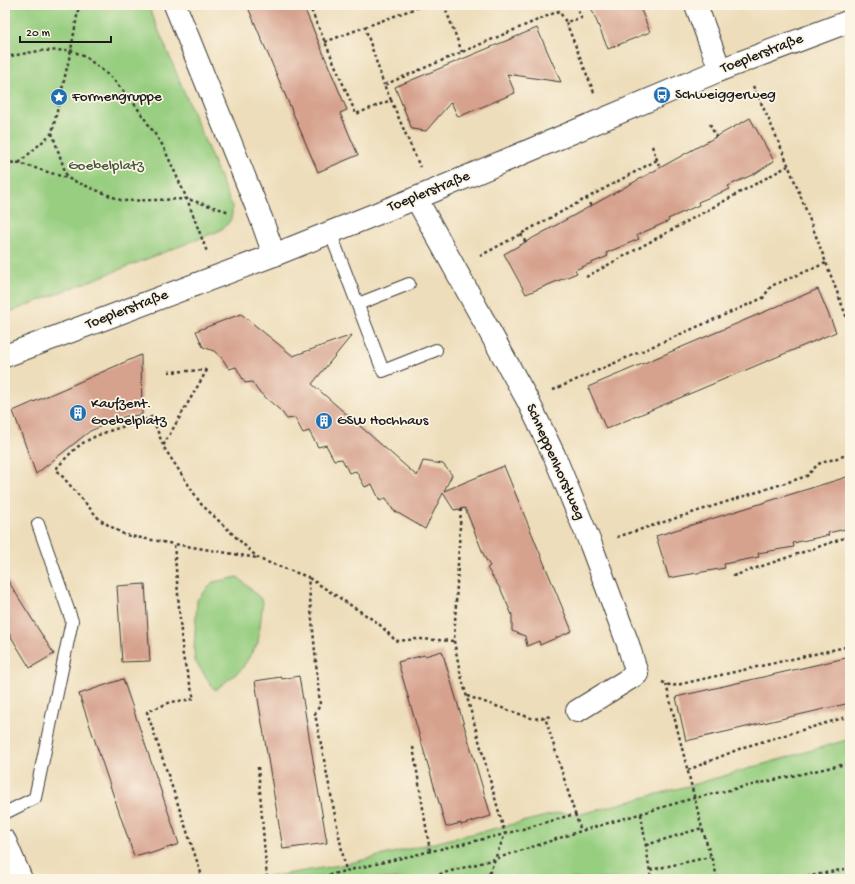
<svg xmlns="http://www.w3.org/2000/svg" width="855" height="884" font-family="'Gochi Hand',sans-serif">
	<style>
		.green { fill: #97ce80; stroke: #5a754e }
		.building { fill: #d6a18d }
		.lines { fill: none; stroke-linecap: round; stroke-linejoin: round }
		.lane-casing { stroke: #3b3934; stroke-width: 14 }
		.street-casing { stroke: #3b3934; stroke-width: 24 }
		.path { stroke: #3b3934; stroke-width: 2.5; stroke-dasharray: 3 3; stroke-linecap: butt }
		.lane { stroke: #fff; stroke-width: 12 }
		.street { stroke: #fff; stroke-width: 22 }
		.labels { text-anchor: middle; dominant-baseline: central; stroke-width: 3.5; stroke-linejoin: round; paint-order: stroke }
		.street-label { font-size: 15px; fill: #1c1c1c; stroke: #fcf5e5 }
		.poi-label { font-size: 15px; fill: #1c1c1c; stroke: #fcf5e5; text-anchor: start }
		.park-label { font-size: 15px; fill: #475a3f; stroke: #fcf5e5 }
	</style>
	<rect width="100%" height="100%" fill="#fcf5e5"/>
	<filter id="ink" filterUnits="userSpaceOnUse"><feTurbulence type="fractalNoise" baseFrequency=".025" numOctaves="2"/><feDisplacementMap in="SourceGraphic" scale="8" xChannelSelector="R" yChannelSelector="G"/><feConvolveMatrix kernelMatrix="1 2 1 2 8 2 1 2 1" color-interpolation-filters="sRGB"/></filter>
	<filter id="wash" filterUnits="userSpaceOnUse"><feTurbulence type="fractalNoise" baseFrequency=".012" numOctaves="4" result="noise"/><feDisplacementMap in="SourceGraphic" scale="16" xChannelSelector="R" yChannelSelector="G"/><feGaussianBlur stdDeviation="0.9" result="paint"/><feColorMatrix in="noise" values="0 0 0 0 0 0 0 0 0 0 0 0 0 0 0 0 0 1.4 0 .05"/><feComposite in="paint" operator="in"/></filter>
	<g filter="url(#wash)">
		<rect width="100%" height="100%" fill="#edddba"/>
		<!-- green -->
		<g class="green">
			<path d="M5,5H148L232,206C233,219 230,223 219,231L5,314Z"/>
			<path d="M238,577L263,601L258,643L241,670L215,690L195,661L194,649L197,600L213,582Z"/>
			<path d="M850,739V879H256L346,864L559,813L581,814L699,783Z"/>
		</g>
		<g id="blocks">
			<!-- building -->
			<g class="building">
				<path d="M247,5H303L347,110L340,113L358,155L318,172Z"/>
				<path d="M590,5H639L650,32L608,49Z"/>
				<path d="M537,28L561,82L507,74L515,93L458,117L451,102L426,131L412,129L395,87Z"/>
				<path d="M750,118L774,161L756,173L728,186L730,189L698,202L699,205L668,219L669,221L637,235L639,239L606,253L608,256L575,270L577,273L526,294L504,254Z"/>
				<path d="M818,289L836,332L606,429L588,387Z"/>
				<path d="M241,314L293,356L352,335L312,384L417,476L423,461L443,464L452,475L444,491L504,466L572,631L540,645L539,641L527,646L525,636L512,631V615L501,590L487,568L490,566L485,558L465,508L454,510L443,493L425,529L393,510L386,498L380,501L372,484L365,487L356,471L349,473L342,459L334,460L326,445L318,447L309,431L303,433L295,418L287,419L281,411L258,391L252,382L245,383L236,367L229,369L222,358L214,351L203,347L196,331Z"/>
				<path d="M141,355L142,415L126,416L90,431L36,474L13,411Z"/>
				<path d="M850,476V528L828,533L829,535L793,543L794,547L758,553L759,557L724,564L725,568L669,578L656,536Z"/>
				<path d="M5,576L54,654L30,668L5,627Z"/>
				<path d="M145,584L150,661L122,662L117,586Z"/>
				<path d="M442,651L491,816L461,825V823L446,827L398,662L424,655L425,656Z"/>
				<path d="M850,657V703L686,741L676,697Z"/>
				<path d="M299,676L327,843L283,849L255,681L281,677L282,679Z"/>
				<path d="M123,679L179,844L149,854V852L134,856L79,694Z"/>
			</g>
		</g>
	</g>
	<g filter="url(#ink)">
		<use href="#blocks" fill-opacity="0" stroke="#3b3934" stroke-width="1"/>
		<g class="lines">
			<!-- lane casing -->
			<g class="lane-casing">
				<g id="lane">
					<path d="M330,232L383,371L436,350"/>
					<path d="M358,304L409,284"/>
					<path d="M5,813L35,798L72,621L38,524"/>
				</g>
			</g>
			<!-- street casing -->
			<g class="street-casing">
				<g id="street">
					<path d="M175,5L261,218L274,255"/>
					<path d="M696,5L720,70"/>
					<path d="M416,198L528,401L554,455L591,545L628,644L637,674L577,711"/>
					<path d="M5,356L274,255L431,192L720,70L850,21"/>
					<path d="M5,841L21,879"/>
				</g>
			</g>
			<!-- path -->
			<g class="path">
				<path d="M309,5L356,114L391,100L420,167"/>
				<path d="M444,5L462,52"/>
				<path d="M576,5L581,18L566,22L595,95"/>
				<path d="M365,27L424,5"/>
				<path d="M325,42L365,27L384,85"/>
				<path d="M5,57L39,51L71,50L87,58L112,78L136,106L163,146L187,199L207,252"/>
				<path d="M753,86C791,164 819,246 850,326"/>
				<path d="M391,100L384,85L559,11L566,22"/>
				<path d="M710,124L716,137"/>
				<path d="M52,133L67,177"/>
				<path d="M652,146L660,168"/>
				<path d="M5,162L19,163L67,178L123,201L187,199L230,212"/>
				<path d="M19,163L52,133L71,50L79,5"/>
				<path d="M586,198L591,206"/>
				<path d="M521,234L526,243"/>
				<path d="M480,256L657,160"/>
				<path d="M586,277L788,166"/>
				<path d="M207,370L163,446L201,504L259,559L308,577L320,705L315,714L346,871"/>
				<path d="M168,372L206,370"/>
				<path d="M553,390L763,298L771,286L826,263"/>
				<path d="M163,445L152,417C129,426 100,431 80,445C71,452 63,461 56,469L100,520L125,535L174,544"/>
				<path d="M617,537L807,476L818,464L850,454"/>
				<path d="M733,576L850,536"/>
				<path d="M309,578L378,623L396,641L418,639L454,641"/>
				<path d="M662,682L672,686L850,646"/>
				<path d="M666,684L702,828L718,879"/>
				<path d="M467,696L534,719L551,716"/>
				<path d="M413,747L430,851"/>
				<path d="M258,767L267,879"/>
				<path d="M688,770L744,747L850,716"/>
				<path d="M575,814L581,831"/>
				<path d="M641,814L651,879"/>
				<path d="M646,845L702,828"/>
				<path d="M650,870L710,857"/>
				<path d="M203,879L147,712L171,702L194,699L183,657L174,544L257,558"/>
				<path d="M311,879L505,834L460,672L454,641L461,507"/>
				<path d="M422,879L495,859L581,831L694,798L850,763"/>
				<path d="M487,879L505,834L575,814L545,717"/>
				<path d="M795,879L850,868"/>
			</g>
			<!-- lane -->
			<use href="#lane" class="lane"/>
			<!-- street -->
			<use href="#street" class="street"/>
		</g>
	</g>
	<!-- icons -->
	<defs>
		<g id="bus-disc" transform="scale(0.9)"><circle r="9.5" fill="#1f6fb2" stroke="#fcf5e5"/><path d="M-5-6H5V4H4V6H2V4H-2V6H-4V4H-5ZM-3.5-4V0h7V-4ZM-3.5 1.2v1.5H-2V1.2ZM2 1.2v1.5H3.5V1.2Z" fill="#fff"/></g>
		<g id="sight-disc" transform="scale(0.9)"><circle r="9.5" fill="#1f6fb2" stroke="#fcf5e5"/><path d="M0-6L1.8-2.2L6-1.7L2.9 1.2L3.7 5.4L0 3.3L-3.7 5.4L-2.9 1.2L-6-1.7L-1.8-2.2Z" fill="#fff"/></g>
		<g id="building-disc" transform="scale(0.9)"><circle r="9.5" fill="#1f6fb2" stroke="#fcf5e5"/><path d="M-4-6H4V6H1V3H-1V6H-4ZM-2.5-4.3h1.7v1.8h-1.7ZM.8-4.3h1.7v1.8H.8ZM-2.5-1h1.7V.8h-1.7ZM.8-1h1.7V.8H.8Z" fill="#fff"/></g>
	</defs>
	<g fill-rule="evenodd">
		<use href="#bus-disc" x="662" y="95"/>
		<use href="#sight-disc" x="59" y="97"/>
		<use href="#building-disc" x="78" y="413"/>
		<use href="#building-disc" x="324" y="421"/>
	</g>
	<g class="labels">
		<!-- street labels -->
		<g class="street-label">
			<text transform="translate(762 54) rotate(-21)">Toeplerstraße</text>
			<text transform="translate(429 192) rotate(-22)">Toeplerstraße</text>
			<text transform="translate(127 310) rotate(-21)">Toeplerstraße</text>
			<text transform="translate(555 462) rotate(66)">Schneppenhorstweg</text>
		</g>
		<!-- poi labels -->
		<g class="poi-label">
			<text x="675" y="95">Schweiggerweg</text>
			<text x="72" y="97">Formengruppe</text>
			<text x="91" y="404">Kaufzent.<tspan x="91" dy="17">Goebelplatz</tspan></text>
			<text x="337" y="421">GSW Hochhaus</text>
		</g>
		<!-- park labels -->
		<g class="park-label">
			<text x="106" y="166">Goebelplatz</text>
		</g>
	</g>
	<!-- margin -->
	<rect width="855" height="884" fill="none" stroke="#fcf5e5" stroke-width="20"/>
	<!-- scale -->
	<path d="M20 36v6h91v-6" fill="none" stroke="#1c1c1c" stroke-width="2"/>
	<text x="26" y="36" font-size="12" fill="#1c1c1c" stroke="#fcf5e5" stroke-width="3" paint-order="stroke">20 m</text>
</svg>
